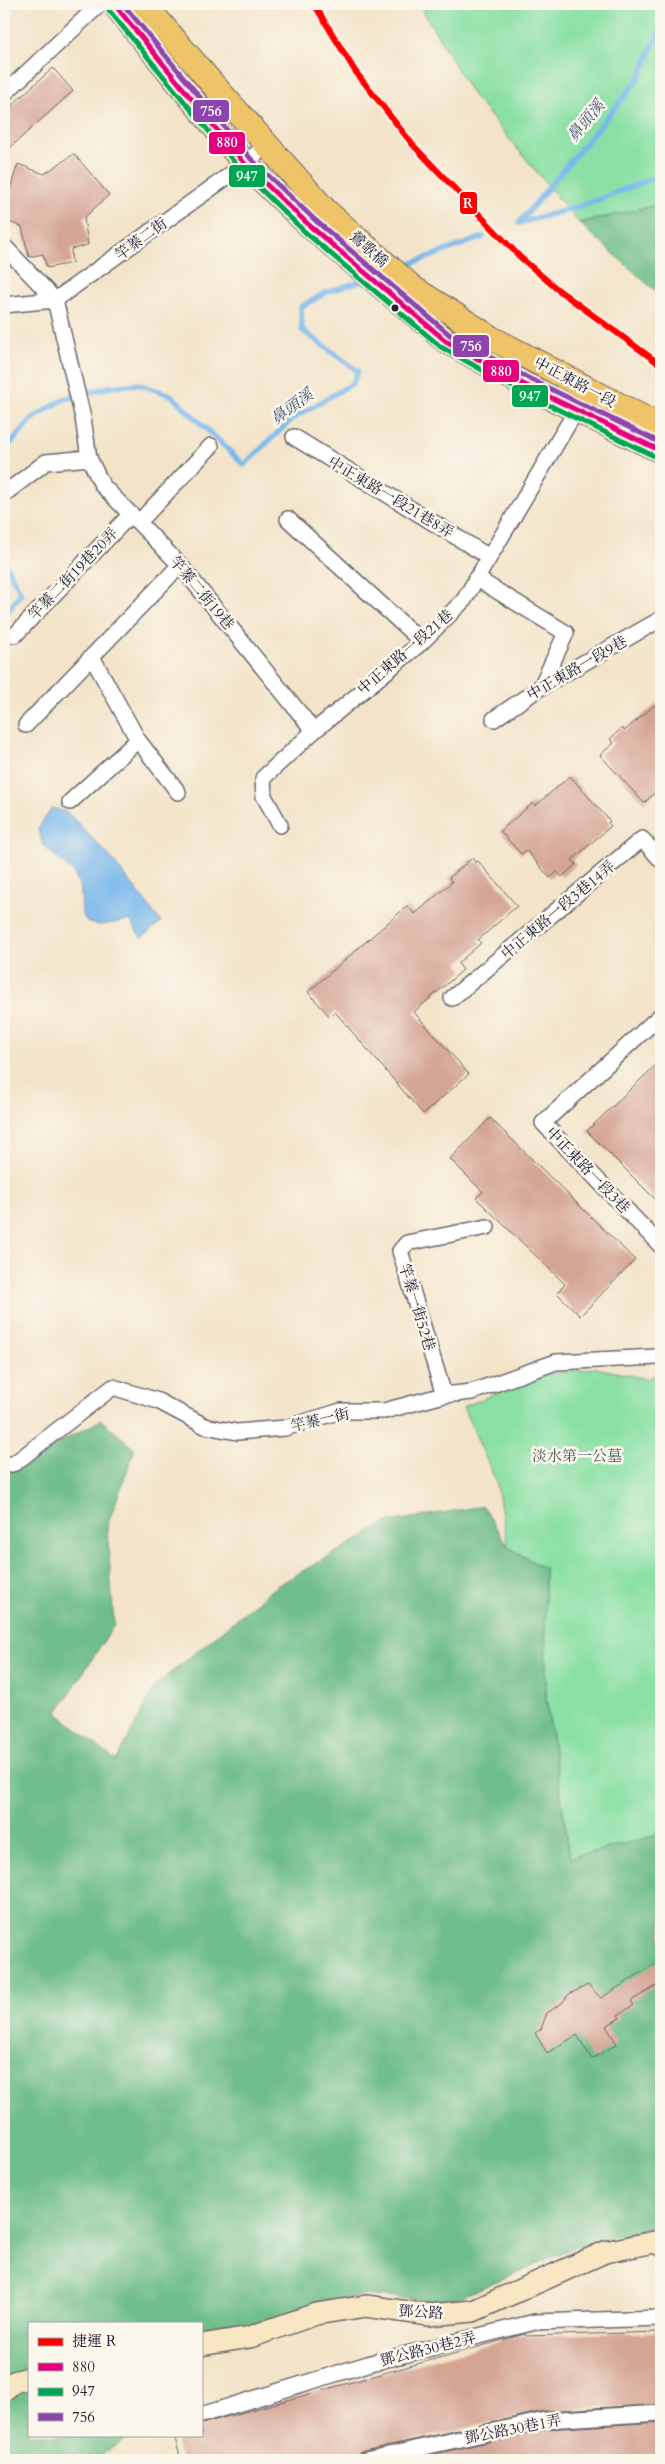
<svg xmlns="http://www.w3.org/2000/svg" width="665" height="2464" font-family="Cardo,'Noto Serif TC',serif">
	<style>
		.green { fill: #8ae0a4; stroke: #568170 }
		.forest { fill: #6fbe8a; stroke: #487062 }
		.water { fill: #78b7ec; stroke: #4d6c94 }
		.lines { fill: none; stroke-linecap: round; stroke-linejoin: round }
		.stream { stroke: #78b7ec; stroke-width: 5.5 }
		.building { fill: #d5a594 }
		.street-casing { stroke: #6b666d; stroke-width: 18 }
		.secondary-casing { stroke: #6b666d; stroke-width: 24 }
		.primary-casing { stroke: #6b666d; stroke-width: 26 }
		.street { stroke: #fff; stroke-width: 15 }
		.secondary { stroke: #f9e7c3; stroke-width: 21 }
		.primary { stroke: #efc469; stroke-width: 24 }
		.bus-1-casing { stroke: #fbf7ec; stroke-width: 9 }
		.bus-2-casing { stroke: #fbf7ec; stroke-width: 9 }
		.bus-3-casing { stroke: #fbf7ec; stroke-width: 9 }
		.bus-1 { stroke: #e5007d; stroke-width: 5 }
		.bus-2 { stroke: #00a651; stroke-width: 5 }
		.bus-3 { stroke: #8e44ad; stroke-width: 5 }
		.metro-1-casing { stroke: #fbf7ec; stroke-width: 10 }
		.metro-1 { stroke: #f00; stroke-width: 6 }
		.bus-dot { fill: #22223b; stroke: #fbf7ec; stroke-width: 2 }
		.labels { text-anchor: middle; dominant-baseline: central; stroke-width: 5; stroke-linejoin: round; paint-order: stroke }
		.street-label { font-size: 15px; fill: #22223b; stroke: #fbf7ec }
		.park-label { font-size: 15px; fill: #415b5a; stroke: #fbf7ec }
		.water-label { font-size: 16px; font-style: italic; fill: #405679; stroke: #fbf7ec }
		.line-badge { stroke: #fbf7ec; stroke-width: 2 }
		.badge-label { font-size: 14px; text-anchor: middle; font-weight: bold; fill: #fff }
	</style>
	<rect width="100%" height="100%" fill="#fbf7ec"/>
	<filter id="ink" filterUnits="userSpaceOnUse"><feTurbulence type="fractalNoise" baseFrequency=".02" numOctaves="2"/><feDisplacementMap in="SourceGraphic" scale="10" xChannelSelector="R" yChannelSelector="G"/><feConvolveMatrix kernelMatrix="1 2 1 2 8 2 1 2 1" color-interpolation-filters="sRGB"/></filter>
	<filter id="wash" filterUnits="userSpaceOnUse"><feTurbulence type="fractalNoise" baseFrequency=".0096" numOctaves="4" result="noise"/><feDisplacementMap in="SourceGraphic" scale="20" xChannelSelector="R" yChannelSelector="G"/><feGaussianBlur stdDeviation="1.12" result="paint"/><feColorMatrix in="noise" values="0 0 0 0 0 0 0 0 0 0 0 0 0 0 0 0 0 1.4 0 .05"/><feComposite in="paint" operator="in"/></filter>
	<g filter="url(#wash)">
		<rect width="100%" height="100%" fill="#f3e4c9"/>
		<!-- green -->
		<g class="green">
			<path d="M419,4H661V204L579,223L472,94Z"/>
			<path d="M596,1368L648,1379L661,1370V1834L570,1858L546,1697L545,1569L508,1547L496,1481L463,1407L540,1375Z"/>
		</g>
		<!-- forest -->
		<g class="forest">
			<path d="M661,204V296L579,223Z"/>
			<path d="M101,1420L135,1449L107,1526L114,1625L57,1713L116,1761L156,1685L275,1587L388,1522L483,1506L508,1547L545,1569L546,1697L570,1858L661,1834V2228L658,2226L577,2246L449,2302L362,2295L241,2327L201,2332V2323H29V2435H133L94,2460H4V1473Z"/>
		</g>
		<!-- water -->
		<path class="water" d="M52,808L68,813L111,858L161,922L141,938L130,920L101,925L88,923L82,914L81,889L74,873L43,845L38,829Z"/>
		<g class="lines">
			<!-- stream -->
			<g class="stream">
				<path d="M519,223L638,80L661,28"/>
				<path d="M519,223L585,205L661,175"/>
				<path d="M399,268L483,237"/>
				<path d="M4,451L32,419L64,399L110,387L138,384L171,395L244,465L292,419L353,383L358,371L302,330L301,307L327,292L364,280"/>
				<path d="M4,561L21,593L4,616"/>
			</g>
		</g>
		<g id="blocks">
			<!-- building -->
			<g class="building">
				<path d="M53,68L73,91L4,153V112Z"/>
				<path d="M74,154L109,195L84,218L88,245L71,249L72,263L47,268L43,254L29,257L22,227L4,220V207L18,164L44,174Z"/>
				<path d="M661,700V787L644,803L600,755L614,743L610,739L622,728L624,731Z"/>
				<path d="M570,776L610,821L608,823L611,826L572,860L576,864L562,877L557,872L550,878L526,850L521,854L500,831L533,803L535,806Z"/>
				<path d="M472,858L476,863L478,861L517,906L478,940L481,943L458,963L463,970L414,1012L469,1074L423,1114L335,1012L330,1017L308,992L407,906L415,914L452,882L449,878Z"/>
				<path d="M661,1060V1205L587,1131Z"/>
				<path d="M490,1118L635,1260L580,1316L557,1293L565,1284L476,1198L483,1192L450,1159Z"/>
				<path d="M661,1960V1983L631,2001L634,2005L618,2015L620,2018L606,2026L617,2044L592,2059L577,2035L547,2053L535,2033L541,2029L547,2013L562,2003L569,1994L588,1985L601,1998Z"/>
				<path d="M661,2332V2404L543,2411L364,2451L359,2453L357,2460H181L174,2435H201V2424L525,2334L526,2336Z"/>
				<path d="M661,2422V2460H408L546,2429Z"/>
			</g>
		</g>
	</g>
	<g filter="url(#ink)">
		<use href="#blocks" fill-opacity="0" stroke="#6b666d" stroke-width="1"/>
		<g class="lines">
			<!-- street casing -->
			<g class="street-casing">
				<g id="street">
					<path d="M4,94L100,4"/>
					<path d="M4,246L55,300L83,418L89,458L102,485L180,565L314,731"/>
					<path d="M4,305L55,300L245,164L266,145"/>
					<path d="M294,437L489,557"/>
					<path d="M4,494L46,462L89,458"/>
					<path d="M288,519L422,642"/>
					<path d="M139,522L211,446"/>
					<path d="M476,578L566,633L541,687"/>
					<path d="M15,635L131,514"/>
					<path d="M92,657L138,740L178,792"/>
					<path d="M494,719L541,687L661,619"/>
					<path d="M26,725L180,565"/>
					<path d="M70,802L138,740"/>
					<path d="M280,825L264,796L263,778L314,731L422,642L464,600L577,409"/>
					<path d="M452,998L642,839L661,860"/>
					<path d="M661,1015L543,1123L661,1246"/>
					<path d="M444,1395L400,1251L407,1243L487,1227"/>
					<path d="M4,1466L15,1463L113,1387L158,1401L205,1426L237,1432L285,1428L341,1411H384L444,1395L472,1392L556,1362L657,1357L661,1353"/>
					<path d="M201,2415L371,2363L535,2322L661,2318"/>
					<path d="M366,2460L545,2420L661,2413"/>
				</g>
			</g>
			<!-- secondary casing -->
			<g class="secondary-casing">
				<g id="secondary">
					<path d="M201,2345L250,2337L316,2314L366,2306L429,2315L473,2311L605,2252L654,2242L661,2245"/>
					<path d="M4,2390L14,2382L29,2378"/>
				</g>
			</g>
			<!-- primary casing -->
			<g class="primary-casing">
				<g id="primary">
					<path d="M114,4L245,164L310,226L446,341L523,384L661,451"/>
					<path d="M144,4L210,81L325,210L413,288L491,338L661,427"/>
				</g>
			</g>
			<!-- street -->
			<use href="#street" class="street"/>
			<!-- secondary -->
			<use href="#secondary" class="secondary"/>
			<!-- primary -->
			<use href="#primary" class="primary"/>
			<!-- bus-1 casing -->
			<g class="bus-1-casing">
				<path id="bus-1" d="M114,4L245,164L310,226L446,341L523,384L661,451"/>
			</g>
			<!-- bus-2 casing -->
			<g class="bus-2-casing">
				<path id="bus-2" d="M108,9L240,169L305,232L441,347L520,391L658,458"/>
			</g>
			<!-- bus-3 casing -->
			<g class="bus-3-casing">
				<path id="bus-3" d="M123,4L251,159L315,220L450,335L526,377L661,443"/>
			</g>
			<!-- bus-1 -->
			<use href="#bus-1" class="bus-1"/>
			<!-- bus-2 -->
			<use href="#bus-2" class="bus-2"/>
			<!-- bus-3 -->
			<use href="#bus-3" class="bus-3"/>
			<!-- metro-1 casing -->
			<g class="metro-1-casing">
				<path id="metro-1" d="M314,4L355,71L413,145L520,257L557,289L661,365"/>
			</g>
			<!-- metro-1 -->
			<use href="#metro-1" class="metro-1"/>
		</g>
	</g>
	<!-- markers -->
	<circle class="bus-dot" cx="395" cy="308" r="4.5"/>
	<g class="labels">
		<!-- street labels -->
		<g class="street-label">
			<text transform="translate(141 239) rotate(-36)">竿蓁二街</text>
			<text transform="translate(369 249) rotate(42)">鶯歌橋</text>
			<text transform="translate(575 382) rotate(28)">中正東路一段</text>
			<text transform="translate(391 497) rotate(31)">中正東路一段21巷8弄</text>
			<text transform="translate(73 574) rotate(-46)">竿蓁二街19巷20弄</text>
			<text transform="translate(202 593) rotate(50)">竿蓁二街19巷</text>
			<text transform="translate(405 652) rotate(-41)">中正東路一段21巷</text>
			<text transform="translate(577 668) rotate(-30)">中正東路一段9巷</text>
			<text transform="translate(558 910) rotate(-40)">中正東路一段3巷14弄</text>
			<text transform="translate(588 1170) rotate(46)">中正東路一段3巷</text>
			<text transform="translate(417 1307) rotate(73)">竿蓁一街52巷</text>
			<text transform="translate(320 1420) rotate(-13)">竿蓁一街</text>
			<text transform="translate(421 2312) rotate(3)">鄧公路</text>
			<text transform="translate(428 2349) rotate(-14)">鄧公路30巷2弄</text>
			<text transform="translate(513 2429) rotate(-11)">鄧公路30巷1弄</text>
		</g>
		<!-- park labels -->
		<g class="park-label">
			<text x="577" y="1456">淡水第一公墓</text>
		</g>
		<!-- water labels -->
		<g class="water-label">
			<text transform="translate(586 121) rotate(-50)">鼻頭溪</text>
			<text transform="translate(292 407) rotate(-36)">鼻頭溪</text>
		</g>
	</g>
	<g class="line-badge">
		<rect x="192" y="99" width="38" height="24" rx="5" fill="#8e44ad"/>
		<rect x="208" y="131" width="38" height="24" rx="5" fill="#e5007d"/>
		<rect x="228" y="164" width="38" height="24" rx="5" fill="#00a651"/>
		<rect x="459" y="191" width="19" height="24" rx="5" fill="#f00"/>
		<rect x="452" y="334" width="38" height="24" rx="5" fill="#8e44ad"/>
		<rect x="482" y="359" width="38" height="24" rx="5" fill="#e5007d"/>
		<rect x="511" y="384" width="38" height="24" rx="5" fill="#00a651"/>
	</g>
	<g class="badge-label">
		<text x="211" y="116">756</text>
		<text x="227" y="147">880</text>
		<text x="247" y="181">947</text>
		<text x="468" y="208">R</text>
		<text x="471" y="351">756</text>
		<text x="501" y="376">880</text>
		<text x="530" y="401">947</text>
	</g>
	<!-- margin -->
	<rect width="665" height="2464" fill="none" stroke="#fbf7ec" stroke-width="20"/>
	<!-- legend -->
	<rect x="28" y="2322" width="175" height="115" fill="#fbf7ec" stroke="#a4a2a5"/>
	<rect x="38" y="2338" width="25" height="8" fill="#ff0000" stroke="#a4a2a5"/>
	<text x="72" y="2346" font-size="15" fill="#22223b">捷運 R</text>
	<rect x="38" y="2363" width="25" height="8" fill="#e5007d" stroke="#a4a2a5"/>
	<text x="72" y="2372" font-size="15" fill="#22223b">880</text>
	<rect x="38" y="2388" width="25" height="8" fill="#00a651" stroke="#a4a2a5"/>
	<text x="72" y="2396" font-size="15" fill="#22223b">947</text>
	<rect x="38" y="2413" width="25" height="8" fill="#8e44ad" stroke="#a4a2a5"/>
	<text x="72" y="2422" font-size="15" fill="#22223b">756</text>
</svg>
